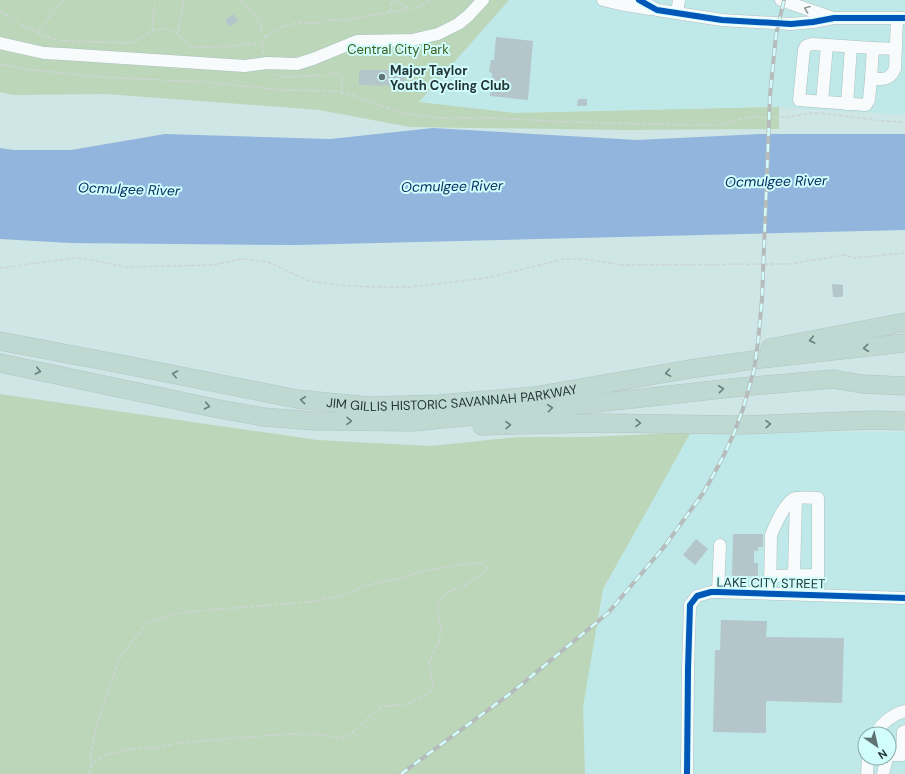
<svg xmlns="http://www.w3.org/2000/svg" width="905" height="774" font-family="'DM Sans',sans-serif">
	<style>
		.built { fill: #bfe8e8; fill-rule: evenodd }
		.green { fill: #bbd6b8 }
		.water { fill: #91b5dc }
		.building { fill: #b4c6c9 }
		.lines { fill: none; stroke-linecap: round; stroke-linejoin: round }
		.minor-casing { stroke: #adc1c0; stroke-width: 13 }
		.highway-casing { stroke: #b6c2c2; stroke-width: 19 }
		.path { stroke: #cdd5d5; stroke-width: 1.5; stroke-dasharray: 4 2; stroke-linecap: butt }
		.minor { stroke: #f8fbfb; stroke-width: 12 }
		.highway { stroke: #bed9d2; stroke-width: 18 }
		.rail-casing { stroke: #b6bcbc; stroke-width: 4 }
		.rail { stroke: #d1fefd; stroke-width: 2.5; stroke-dasharray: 8; stroke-linecap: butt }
		.cycleway-casing { stroke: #d1fefd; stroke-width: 8 }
		.cycleway { stroke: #0057b8; stroke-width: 6 }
		.oneway { stroke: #8e9898 }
		.oneway2 { stroke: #697f7c }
		.poi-dot { fill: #5f7373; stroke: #d1fefd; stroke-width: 1.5 }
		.labels { text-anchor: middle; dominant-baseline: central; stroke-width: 4; stroke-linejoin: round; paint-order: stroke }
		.park-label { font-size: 13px; fill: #3d5c1a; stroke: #d1fefd }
		.poi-label { font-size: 13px; font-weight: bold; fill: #233535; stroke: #d1fefd; text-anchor: start }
		.street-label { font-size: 13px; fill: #233535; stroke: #d1fefd }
		.water-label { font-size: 14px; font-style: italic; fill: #062f62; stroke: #d1fefd }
	</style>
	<rect width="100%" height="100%" fill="#cee6e6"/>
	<!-- built -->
	<g class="built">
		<path d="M509,0H905V115L779,107L515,113L419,102Z"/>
		<path d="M691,432H905V774H585L583,707L603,589ZM865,734H889V758H865Z"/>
	</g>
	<!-- green -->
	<g class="green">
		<path d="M0,0H509L419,102L515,113L779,107V129L627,130L410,127L319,110L106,94L14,95L0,92Z"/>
		<path d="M0,394L317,440L430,446L518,437H591L691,432L603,589L583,707L585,774H0Z"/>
	</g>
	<!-- water -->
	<path class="water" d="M433,128L637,140L761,134H905V230L296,245L70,243L0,239V148L13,150H71L165,134L330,139Z"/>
	<!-- building -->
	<g class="building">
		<path d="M233,14L238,21L230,27L225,20Z"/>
		<path d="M496,37L533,41L528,100L490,96L492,73L489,72L491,60H494Z"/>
		<path d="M359,70H406L405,86L359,85Z"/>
		<path d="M578,99H587V106H577Z"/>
		<path d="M832,284L843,285V296L841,297H833Z"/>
		<path d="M733,534H763V547H758V551H754V563H758V576H732Z"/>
		<path d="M696,539L708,549L695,565L683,555Z"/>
		<path d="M721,620L767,621L766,637L844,638L842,703L766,701V733L713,732L715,650H720Z"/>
	</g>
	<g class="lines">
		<!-- minor casing -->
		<g class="minor-casing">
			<g id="minor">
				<path d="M603,0L620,4L650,9"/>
				<path d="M639,0L657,10L722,20L791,24L813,22L834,18H905"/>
				<path d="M781,0L833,18"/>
				<path d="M677,13L679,0"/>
				<path d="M0,43L44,53L63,54L245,66L267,63L297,64L313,59L357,41L412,40L438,34L458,24L468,16L483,0"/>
				<path d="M896,49L873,48L871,79C883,79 889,81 895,69L897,18"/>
				<path d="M871,79L869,100L866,105L799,100L804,50L806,46L812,44L873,48"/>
				<path d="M822,102L827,45"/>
				<path d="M847,104L851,47"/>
				<path d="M794,575L796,498"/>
				<path d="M770,576L818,575"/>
				<path d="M718,592L720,545"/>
				<path d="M770,593L771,535C774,527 785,503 793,499C799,496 811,498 818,498V595"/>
				<path d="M876,734C881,723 893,714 905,711"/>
				<path d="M889,755H902L903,732L905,731"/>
				<path d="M687,774L688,669L690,605L697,596L711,592H718L905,598"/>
				<path d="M867,774L868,758"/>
				<path d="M883,774L887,758"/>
			</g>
		</g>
		<!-- highway casing -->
		<g class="highway-casing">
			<g id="highway">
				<path id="s1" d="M0,341L126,365L297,399L369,406L438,404L534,396L690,369L761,359L905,343"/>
				<path d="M770,348L905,322"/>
				<path d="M0,363L214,408L263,417L316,421L413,422L515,412L741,387L833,379L862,384L905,386"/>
				<path d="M482,426L601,423L743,425L873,420L905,421"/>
			</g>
		</g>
		<!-- path -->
		<g class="path">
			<path d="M241,0L259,20L262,32L266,37"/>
			<path d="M394,0L409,9"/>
			<path d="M0,11L20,24L50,38L63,41L131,43C142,41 147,29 161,29C180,28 180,42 192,46C197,48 204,47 210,47C228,47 244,45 262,42"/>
			<path d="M390,12L392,0"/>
			<path d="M152,30L155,0"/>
			<path d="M38,33L55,9L64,0"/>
			<path d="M178,33L184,0"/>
			<path d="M263,54L262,42C274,25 301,20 320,24C326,18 331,19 339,21L409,9L424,4L431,0"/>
			<path d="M0,64L25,69L100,77L205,82L282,90L336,91L355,96L401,113L439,118H493L568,122L692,125H717L749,117H789L811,113H820L883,121L905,122"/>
			<path d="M275,74L284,77L326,75L335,73L341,77L342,93"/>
			<path d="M0,268L76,258L97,261L126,267L213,265L241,259L268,262L309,281L338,285L373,287H409L486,278L564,259H584L623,265L789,264L844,255L854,258L905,253"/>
			<path d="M89,774L90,769L94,762L106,755L131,749L155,748L177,743L286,734H313L346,738L376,711L386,706L406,704L425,696L433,688L429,661L439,642L441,629L438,614V604L447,592L465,585L480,576L487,569L481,563L465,564L429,570L401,578L368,585L339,596L309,602L184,612L148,622L119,659L97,724L91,752V767"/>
		</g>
		<!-- minor -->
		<use href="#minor" class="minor"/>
		<!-- highway -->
		<use href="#highway" class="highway"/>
		<!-- rail casing -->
		<g class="rail-casing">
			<path id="rail" d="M401,774L511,693L608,613L664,547L704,492L723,457L734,433L743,409L754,370L758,342L762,299L770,95L776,35L784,0"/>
		</g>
		<!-- rail -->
		<use href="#rail" class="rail"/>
		<!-- cycleway casing -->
		<g class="cycleway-casing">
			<g id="cycleway">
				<path d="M639,0L657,10L722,20L791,24L813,22L834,18H905"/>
				<path d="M687,774L688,669L690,605L697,596L711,592H718L905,598"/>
			</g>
		</g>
		<!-- cycleway -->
		<use href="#cycleway" class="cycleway"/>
	</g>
	<!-- one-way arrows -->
	<defs><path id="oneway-chevron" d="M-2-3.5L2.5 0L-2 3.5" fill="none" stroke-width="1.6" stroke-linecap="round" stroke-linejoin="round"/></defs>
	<use class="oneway" href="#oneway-chevron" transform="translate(807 9) rotate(-159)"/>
	<g class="oneway2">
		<use href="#oneway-chevron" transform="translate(812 340) rotate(169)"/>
		<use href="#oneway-chevron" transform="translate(866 348) rotate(174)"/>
		<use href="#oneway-chevron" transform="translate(38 371) rotate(12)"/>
		<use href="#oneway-chevron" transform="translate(668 373) rotate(170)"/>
		<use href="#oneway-chevron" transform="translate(175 374) rotate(-168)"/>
		<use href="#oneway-chevron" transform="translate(721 389) rotate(-6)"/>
		<use href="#oneway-chevron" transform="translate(303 400) rotate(-174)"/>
		<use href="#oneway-chevron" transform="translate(207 406) rotate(12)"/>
		<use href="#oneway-chevron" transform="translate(550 408) rotate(-6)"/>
		<use href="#oneway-chevron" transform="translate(349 421) rotate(1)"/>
		<use href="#oneway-chevron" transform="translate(638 423) rotate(1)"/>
		<use href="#oneway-chevron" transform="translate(768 424) rotate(-2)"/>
		<use href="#oneway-chevron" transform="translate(508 425) rotate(-2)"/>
	</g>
	<!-- markers -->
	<circle class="poi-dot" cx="382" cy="77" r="4"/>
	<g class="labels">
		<!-- park labels -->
		<g class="park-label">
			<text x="398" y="49">Central City Park</text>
		</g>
		<!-- poi labels -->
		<g class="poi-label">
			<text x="390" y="70">Major Taylor<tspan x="390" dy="15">Youth Cycling Club</tspan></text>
		</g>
		<!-- street labels -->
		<g class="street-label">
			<text stroke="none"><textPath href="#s1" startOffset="458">JIM GILLIS HISTORIC SAVANNAH PARKWAY</textPath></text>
			<text transform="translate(771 583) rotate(1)">LAKE CITY STREET</text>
		</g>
		<!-- water labels -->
		<g class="water-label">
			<text transform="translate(776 181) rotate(-1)">Ocmulgee River</text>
			<text transform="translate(452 186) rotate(-1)">Ocmulgee River</text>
			<text transform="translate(129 189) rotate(2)">Ocmulgee River</text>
		</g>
	</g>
	<!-- north arrow -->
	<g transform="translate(877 746) rotate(146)"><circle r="19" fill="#d1fefd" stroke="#8baead"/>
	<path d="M0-3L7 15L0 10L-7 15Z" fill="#5f7373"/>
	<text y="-6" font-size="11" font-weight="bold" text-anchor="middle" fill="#233535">N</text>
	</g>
</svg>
